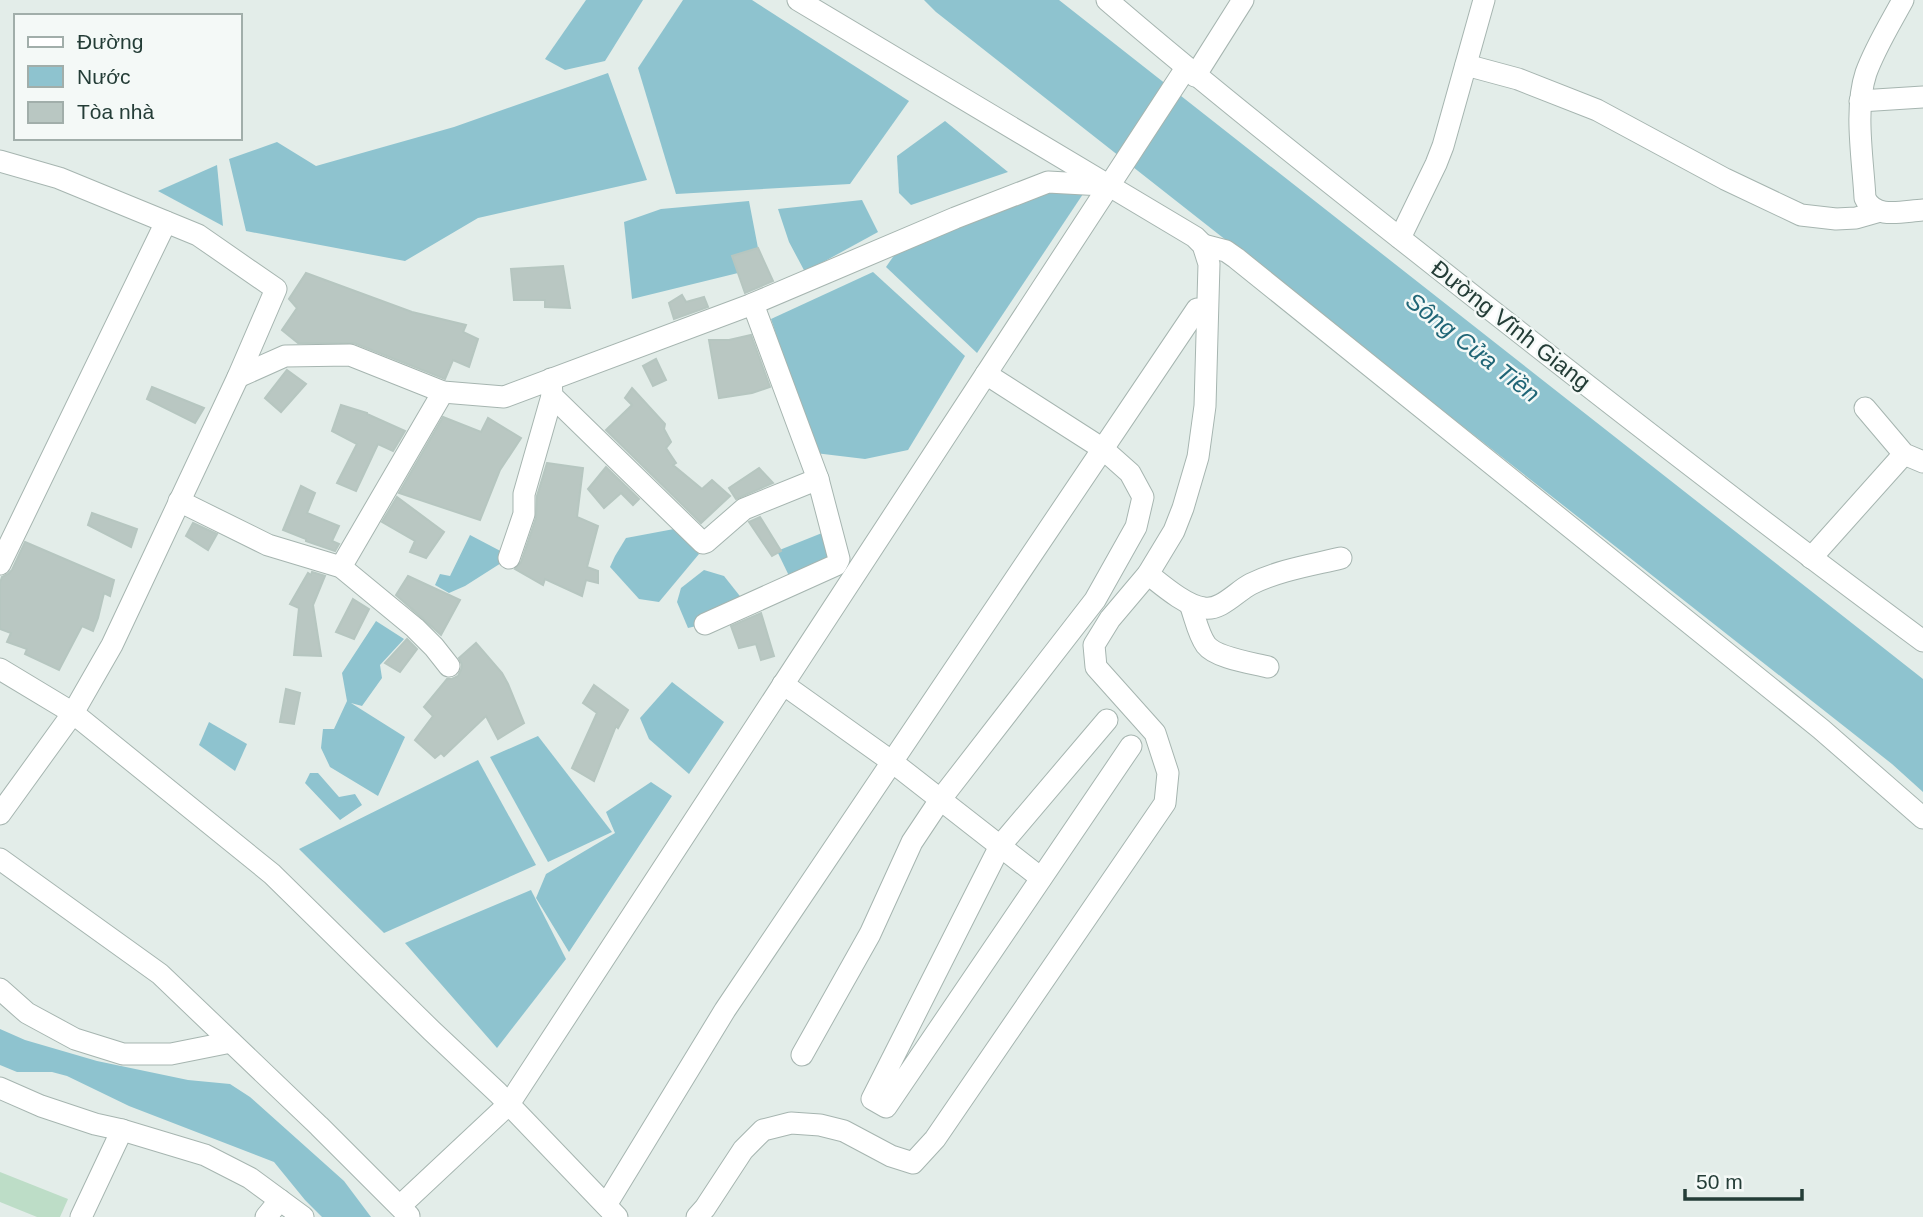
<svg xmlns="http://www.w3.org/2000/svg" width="1923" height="1217" font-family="Helvetica,sans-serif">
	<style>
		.green { fill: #bdddc7 }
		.water { fill: #8ec3cf }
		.building { fill: #b9c7c2; stroke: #b6c6c0; stroke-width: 2 }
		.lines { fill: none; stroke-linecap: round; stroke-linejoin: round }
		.minor-casing { stroke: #a6b5b0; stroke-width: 23 }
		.minor { stroke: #fff; stroke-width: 21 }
		.labels { text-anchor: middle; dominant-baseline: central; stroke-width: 5; stroke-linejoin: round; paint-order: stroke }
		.street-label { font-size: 23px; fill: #243d37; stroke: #f4f9f7 }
		.water-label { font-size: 24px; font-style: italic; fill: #206677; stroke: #f4f9f7 }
	</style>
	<rect width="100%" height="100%" fill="#e3ede9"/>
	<!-- green -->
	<path class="green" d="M0,1172L68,1199L60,1217H37L0,1202Z"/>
	<!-- water -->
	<g class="water">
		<path d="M586,0H643L605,61L565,70L545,59Z"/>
		<path d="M683,0H752L909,101L850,184L676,194L638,68Z"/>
		<path d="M924,0H1059L1923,679V792L1892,764L936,12Z"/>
		<path d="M608,73L647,180L478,218L405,261L246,231L229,159L277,142L316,166L454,127Z"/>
		<path d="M945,121L1008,172L911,205L899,193L897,156Z"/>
		<path d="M217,165L223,226L158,191Z"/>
		<path d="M1050,188L1085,191L977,353L886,267L895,254Z"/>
		<path d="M862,200L878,232L805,272L789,242L778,209Z"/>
		<path d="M749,201L758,248L732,256L738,273L632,299L624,222L661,209Z"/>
		<path d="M873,272L965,356L908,450L865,459L815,453L771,319Z"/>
		<path d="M674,529L699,554L659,602L639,599L610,567L615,556L626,538Z"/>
		<path d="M822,533L829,560L792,582L777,551Z"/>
		<path d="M470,535L510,556L509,558L465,586L449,593L435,585L440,574L450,576Z"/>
		<path d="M704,570L724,576L747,605L705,624L688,628L677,602L681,588Z"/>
		<path d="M376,621L404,639L380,665L382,678L362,706L351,703L405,737L378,796L330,767L321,748L323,729H334L347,701L342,673Z"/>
		<path d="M672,682L724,722L689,774L649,739L640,718Z"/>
		<path d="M209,722L247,744L235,771L199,745Z"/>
		<path d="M538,736L612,832L548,862L490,757Z"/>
		<path d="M478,760L536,865L384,933L299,849Z"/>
		<path d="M310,773H318L339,797L355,794L362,805L340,820L305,783Z"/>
		<path d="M651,782L672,796L569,952L536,898L546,874L615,833L606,812Z"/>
		<path d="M531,890L566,959L497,1048L405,943Z"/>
		<path d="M0,1029L25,1040L97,1061L188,1080L230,1084L250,1097L344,1181L371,1217H322L305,1200L274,1162L129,1106L67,1076L52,1072H17L0,1065Z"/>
	</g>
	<!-- building -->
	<g class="building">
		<path d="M758,248L773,281L745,293L732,256Z"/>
		<path d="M563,266L570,308L545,307V300H514L511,269Z"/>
		<path d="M306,273L412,312L466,325L463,332L478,339L469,367L453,360L445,379L354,343H298L282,330L297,308L289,299Z"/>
		<path d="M682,295L686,302L704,297L708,307L674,319L669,303Z"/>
		<path d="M751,335L770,387L752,393L719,398L709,340H729Z"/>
		<path d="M656,359L666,380L653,386L643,366Z"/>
		<path d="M287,370L306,384L281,412L265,398Z"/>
		<path d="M152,387L204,408L195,423L147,399Z"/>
		<path d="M632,388L665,424L664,429L671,442L666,448L676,463L673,465L702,489L712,480L730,496L701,523L606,430L632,405L625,398Z"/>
		<path d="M341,405L367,413V414L405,431L393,451L378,444L356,491L337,483L357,444L332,431Z"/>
		<path d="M443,417L481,432L488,418L521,438L500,470L480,520L399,493Z"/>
		<path d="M547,463L583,468L577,517L598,526L587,567L598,571V583L586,580L582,596L545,579L543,585L515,569L521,562L536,518L537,496Z"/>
		<path d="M606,467L639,499L633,505L621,493L604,508L588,489Z"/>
		<path d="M759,468L773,483L736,499L729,488Z"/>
		<path d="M301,486L315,493L307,513L339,526L332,541L339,544L335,551L306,541V539L283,530Z"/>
		<path d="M397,497L444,532L426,558L410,552L415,541L382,522Z"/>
		<path d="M92,513L137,529L131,547L88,525Z"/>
		<path d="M760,517L781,551L772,556L749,522Z"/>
		<path d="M193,523L217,534L208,550L186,536Z"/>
		<path d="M25,542L114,580L110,596L104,593L98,618L93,631L82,626L59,670L25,654L27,649L7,642L11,633L0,629V583L2,577L8,574L12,570Z"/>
		<path d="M312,572L325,576L313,605L321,656L294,655L299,608L290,604L308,573L311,575Z"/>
		<path d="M408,576L460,600L441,635L396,595Z"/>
		<path d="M353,599L369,609L354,639L336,632Z"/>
		<path d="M761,613L774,656L761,660L756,644L739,648L731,626Z"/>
		<path d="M407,639L417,649L400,672L385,663Z"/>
		<path d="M476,643L502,673L508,684L524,723L498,739L486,716L444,756L441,753L435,758L415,740L433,716L424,707L447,679H452L458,676L461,670L462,665L459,658Z"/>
		<path d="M594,685L628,710L618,728L616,726L594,781L572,768L597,713L583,703Z"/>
		<path d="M286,689L300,693L294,724L280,722Z"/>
	</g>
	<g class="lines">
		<!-- minor casing -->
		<g class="minor-casing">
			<g id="minor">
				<path d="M1107,0C1207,86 1311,168 1415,250C1583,383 1751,514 1923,641"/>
				<path d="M1903,0C1890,24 1875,48 1866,73C1854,109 1863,160 1865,198C1875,220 1903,211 1923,210"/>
				<path d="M1466,65L1518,79L1597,110L1725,179L1801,215L1836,219L1856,218L1877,212"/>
				<path d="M1195,76L1243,0"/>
				<path d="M1860,101L1923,97"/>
				<path d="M0,161L59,178L198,235L276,289L238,377L112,645L73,713L0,814"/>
				<path d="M1400,238L1436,164L1443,146L1484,0"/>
				<path d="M1203,245L1226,251L1236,258L1821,729L1923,818"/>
				<path d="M238,377L285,356L350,355L443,392L504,397L750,305L955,218L1048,182L1103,185"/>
				<path d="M551,379L552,396L703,543L706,542L744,509L818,479"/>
				<path d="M1865,408L1904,454L1923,462"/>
				<path d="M179,501L268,545L341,567L415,628L434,647L449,666"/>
				<path d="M509,558L524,514V494L552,396"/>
				<path d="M1811,558L1904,454"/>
				<path d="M0,564L166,222"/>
				<path d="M341,567L443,392"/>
				<path d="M1148,574C1162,585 1186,606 1204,608C1221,611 1237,591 1251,584C1279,570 1312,565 1341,558"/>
				<path d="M1190,604C1195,617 1198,634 1206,645C1216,658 1252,663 1268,667"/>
				<path d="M705,624L836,565L839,559L818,479L753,304"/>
				<path d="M0,669L73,713L272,874L432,1031L498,1093L617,1217"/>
				<path d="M783,684L891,761L1041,878"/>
				<path d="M1107,720L1000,846L872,1099L886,1107L1131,746"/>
				<path d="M0,859L160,974L319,1126L409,1216"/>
				<path d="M0,989L27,1013L75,1039L123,1054H171L231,1042"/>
				<path d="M802,1055L870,934L912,842L940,800L1095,600L1136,527L1143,497L1130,473L1103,449L986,374"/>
				<path d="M0,1088L41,1106L95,1124L122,1130L205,1155L250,1178L303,1217"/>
				<path d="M606,1205L725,1010L1197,309"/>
				<path d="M400,1206L509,1104L1186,68"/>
				<path d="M81,1217L122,1130"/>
				<path d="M266,1217L280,1200"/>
				<path d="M697,1217L705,1208L743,1150L763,1130L791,1123L820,1125L844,1131L891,1156L913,1163L935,1139L1165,803L1168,773L1155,733L1096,667L1094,645L1110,619L1148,574L1174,531L1183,508L1198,457L1205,406L1209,264L1203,245L1195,237L798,0"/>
			</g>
		</g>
		<!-- minor -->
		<use href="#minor" class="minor"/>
	</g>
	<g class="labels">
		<!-- street labels -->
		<g class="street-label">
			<text transform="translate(1511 325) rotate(38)">Đường Vĩnh Giang</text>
		</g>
		<!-- water labels -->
		<g class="water-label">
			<text transform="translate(1473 347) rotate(38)">Sông Cửa Tiền</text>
		</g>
	</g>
	<!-- legend -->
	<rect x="14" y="14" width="228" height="126" fill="#f4f9f7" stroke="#a1aeaa" stroke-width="2"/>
	<rect x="28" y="37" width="35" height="10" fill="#ffffff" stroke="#a1aeaa" stroke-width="2"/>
	<text x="77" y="49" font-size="21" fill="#243d37">Đường</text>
	<rect x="28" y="66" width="35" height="21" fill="#8ec3cf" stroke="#a1aeaa" stroke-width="2"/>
	<text x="77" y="84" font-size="21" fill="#243d37">Nước</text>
	<rect x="28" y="102" width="35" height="21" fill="#b9c7c2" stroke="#a1aeaa" stroke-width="2"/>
	<text x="77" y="119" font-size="21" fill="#243d37">Tòa nhà</text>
	<!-- scale -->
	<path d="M1685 1189v10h117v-10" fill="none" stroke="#243d37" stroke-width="3.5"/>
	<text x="1696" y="1189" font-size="21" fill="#243d37" stroke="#f4f9f7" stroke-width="5" paint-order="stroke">50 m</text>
</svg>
